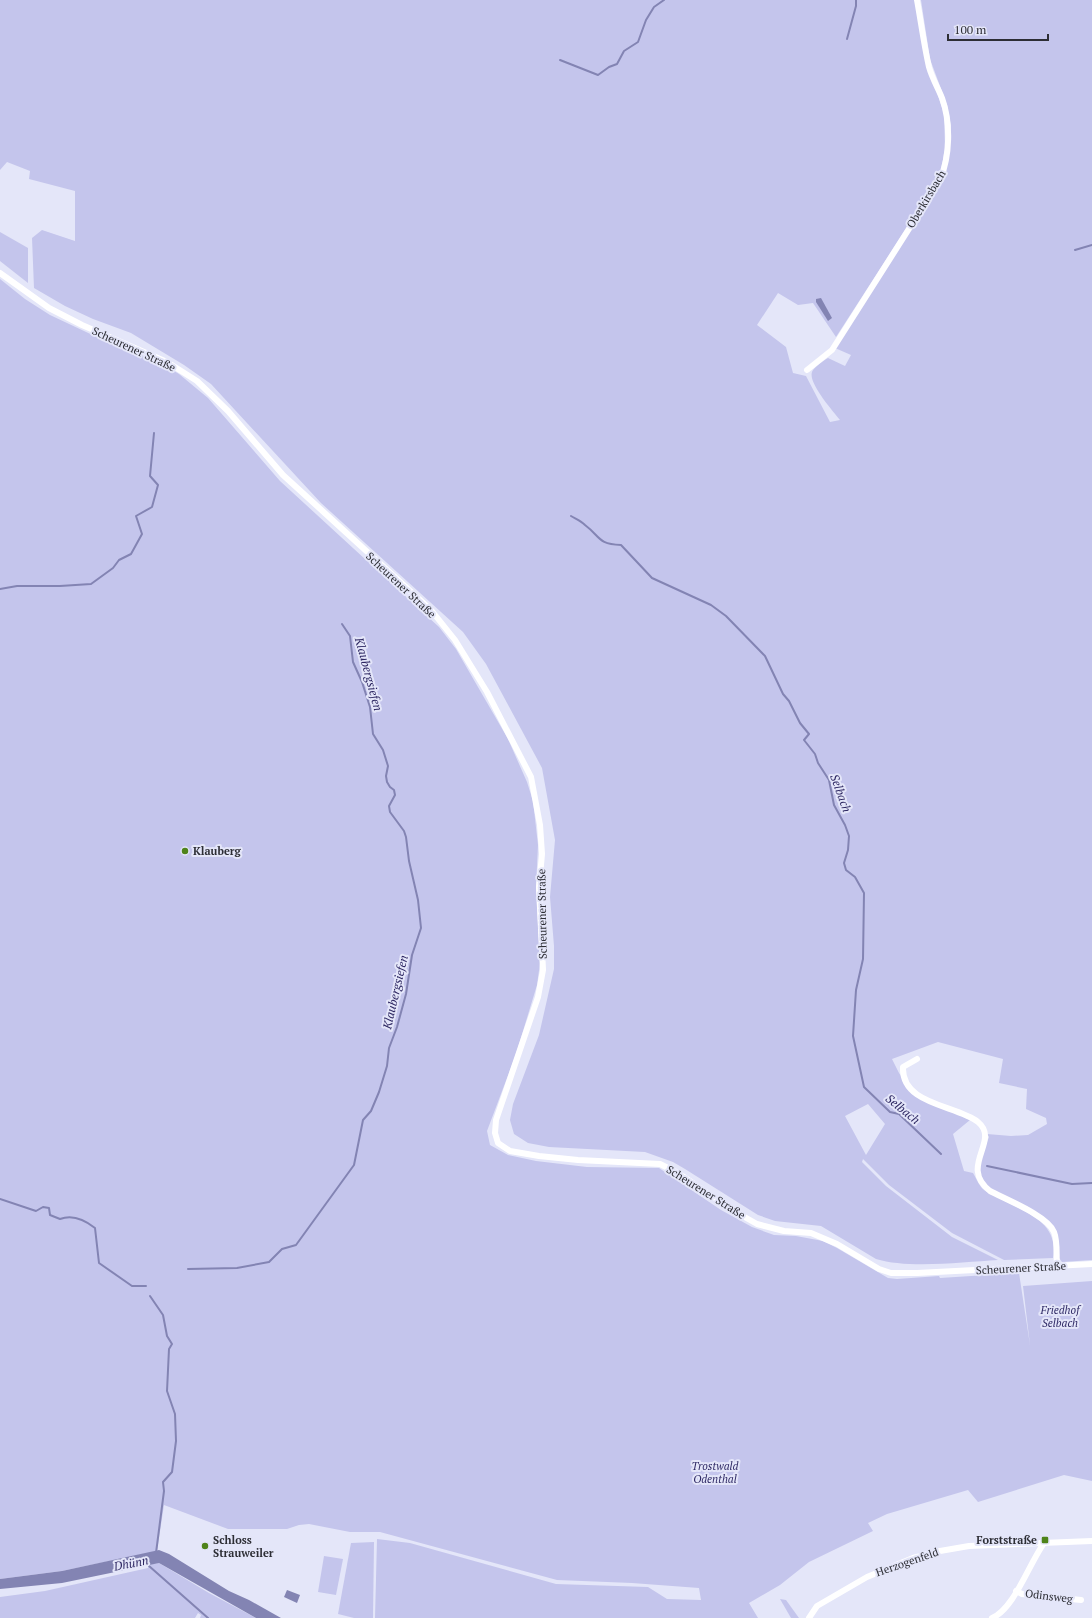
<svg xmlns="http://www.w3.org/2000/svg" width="1092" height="1618" font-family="'PT Serif',serif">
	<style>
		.green { fill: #c4c5ec; fill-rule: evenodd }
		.water { fill: #8384b3 }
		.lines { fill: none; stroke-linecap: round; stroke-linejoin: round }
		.stream { stroke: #8384b3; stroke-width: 2 }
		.minor { stroke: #fff; stroke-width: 6 }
		.poi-dot { fill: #4e831a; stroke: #e4e6f9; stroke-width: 1.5 }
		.labels { text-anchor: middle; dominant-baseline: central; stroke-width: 4; stroke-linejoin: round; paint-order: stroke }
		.street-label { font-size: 11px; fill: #2d2e35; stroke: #e4e6f9 }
		.poi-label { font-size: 11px; font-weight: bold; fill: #2d2e35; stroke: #e4e6f9; text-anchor: start }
		.park-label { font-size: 11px; font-style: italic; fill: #302b66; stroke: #e4e6f9 }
		.water-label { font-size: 12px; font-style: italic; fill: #2c2661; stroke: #e4e6f9 }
	</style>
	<rect width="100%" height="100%" fill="#e4e6f9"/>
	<!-- green -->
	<g class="green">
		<path d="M0,0H916L925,56L944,114L945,148L940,176L836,337L813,303L798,305L778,293L757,325L786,347L793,373L806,376L830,422L840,420C833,411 808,383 812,372C814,367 823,361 828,358L845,366L851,355L835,348L944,178L951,126L947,105L930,59L921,0H1092V1260L1062,1262L1059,1258L1053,1227L988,1187C971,1171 982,1156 989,1137L987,1134L1011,1136L1028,1135L1047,1124L1046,1118L1026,1109L1027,1089L999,1083L1003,1059L938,1042L892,1059L899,1073L913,1094L970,1120L953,1134L964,1171L973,1173C976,1178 978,1183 981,1187C985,1192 993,1195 999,1198C1026,1213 1059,1221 1053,1258L1004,1260L952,1233L889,1185L863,1159L862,1162L886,1186L952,1237L998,1260C964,1262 908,1269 876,1259L821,1226L775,1221L758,1215L685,1169L673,1162L645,1152L549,1147L528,1143L514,1134L510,1120L513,1104L539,1035L554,969V946L550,897L555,840L542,768L486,664L463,632L321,503L211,384L184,365L131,333L93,319L65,306L34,288L32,238L42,230L75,241V191L29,179L30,171L7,162L0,170ZM868,1104L885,1124L866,1155L845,1116Z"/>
		<path d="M0,232L28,248V283L0,261Z"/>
		<path d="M0,279L25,299L50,315L101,339L161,363L179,374L208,398L280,481L439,627L456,649L508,739L527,782L533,801L538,845L536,887L540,963L537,985L516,1054L487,1131L490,1145L508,1155L536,1161L587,1167L659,1168L721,1210L752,1227L774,1235L796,1236L823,1241L837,1248L888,1278L897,1279L939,1276L940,1278L1019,1273L1030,1345L1023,1286L1092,1281V1481L1064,1475L978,1502L968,1490L887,1514L868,1523L873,1531L809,1562L780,1585L749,1603L758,1618H375L377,1539L410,1543L556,1584L648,1587L667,1599L701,1600L699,1588L632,1583L557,1580L380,1532H350L309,1524L299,1525L287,1529H228L164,1505L157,1551L62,1571L0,1579Z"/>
		<path d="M374,1542L373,1618H354L338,1614L351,1543Z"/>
		<path d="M324,1556L343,1559L336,1595L318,1592Z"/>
		<path d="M159,1563L209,1593L256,1618H200L201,1615L198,1613L195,1618H0V1597L45,1591L148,1568V1564Z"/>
		<path d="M780,1599L786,1600L799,1618H791Z"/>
	</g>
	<!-- water -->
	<g class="water">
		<path d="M821,298L832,318L828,321L816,302V299Z"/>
		<path d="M159,1550L169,1554L229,1591L249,1600L281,1618H256L159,1563L62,1583L0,1589V1579L62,1571Z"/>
		<path d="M287,1590L300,1595L297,1603L284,1597Z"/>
	</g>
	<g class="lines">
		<!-- stream -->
		<g class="stream">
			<path d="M847,39L856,6V0"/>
			<path d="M560,60L598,75L609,67L617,64L624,51L638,42L646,20L654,7L664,0"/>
			<path d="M1075,250L1092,245"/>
			<path d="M571,516C576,519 581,521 585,525C601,537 597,544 621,545L652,578L711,605L726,616L765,656L783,694L789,701L800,723L809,734L804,740L815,754L818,763L829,780L834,805L845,825L849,836L848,850L844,863L846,870L855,877L864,893L863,959L856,990L853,1036L864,1087L890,1112L899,1114L941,1154"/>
			<path d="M0,589L17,586H60L91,584L113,568L119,560L131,554L142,534L136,516L152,507L158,485L150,476L154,433"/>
			<path d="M987,1166L1072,1184L1092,1183"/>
			<path d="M0,1199L36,1211L43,1207L49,1208L50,1215L60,1219C73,1214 85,1220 95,1228L99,1263L132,1286H146"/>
			<path d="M188,1269L237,1268L269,1262L282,1249L296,1245L354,1165L363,1120L371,1111L379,1092L387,1066L389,1048L397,1027L406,994L412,955L421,928L418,900L409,861L406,837L404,831L390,812L389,806L395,795L394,790L390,787L387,782L386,776L388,766L383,750L373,734L370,707L362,682L353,662L350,636L342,624"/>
			<path d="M150,1296L163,1315L167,1336L172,1344L169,1349L167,1391L175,1414L176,1441L172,1472L163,1482L164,1491L156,1553"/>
			<path d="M149,1566L208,1618"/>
		</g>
		<!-- minor -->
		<g class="minor">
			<path d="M0,273L49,308L82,325L167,362L197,381L228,411L283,475L431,610L455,640L487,692L531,777L540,825L542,854L539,887L543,970L538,997L496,1120L495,1133L498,1143L510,1151L539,1156L578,1160L660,1164L678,1173L734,1211L757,1224L784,1231L811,1233L837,1244L879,1269L891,1273H917L1092,1264"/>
			<path d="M807,370L832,350L940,180C950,156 951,123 942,98C938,88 932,78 929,67C924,45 921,22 917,0"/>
			<path d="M917,1059L903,1067C901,1105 957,1105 978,1122C1001,1141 958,1166 990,1191C1005,1199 1048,1216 1054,1232C1058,1242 1056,1255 1057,1266"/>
			<path d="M1016,1591L1022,1594L1081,1600"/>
			<path d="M809,1618L817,1606L867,1577L913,1558L940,1551L969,1546L1092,1541"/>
			<path d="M992,1618C1014,1609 1029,1564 1044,1543"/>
		</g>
	</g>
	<!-- markers -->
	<g class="poi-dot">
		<circle cx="185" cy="851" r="4"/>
		<rect x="1041" y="1536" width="8" height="8" rx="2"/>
		<circle cx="205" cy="1546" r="4"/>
	</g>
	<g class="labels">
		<!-- street labels -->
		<g class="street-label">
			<text transform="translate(926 199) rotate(-59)">Oberkirsbach</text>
			<text transform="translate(134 349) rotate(25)">Scheurener Straße</text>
			<text transform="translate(401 585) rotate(43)">Scheurener Straße</text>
			<text transform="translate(542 914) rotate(-91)">Scheurener Straße</text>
			<text transform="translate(706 1192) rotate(32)">Scheurener Straße</text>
			<text transform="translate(1021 1268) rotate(-3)">Scheurener Straße</text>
			<text transform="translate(907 1562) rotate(-19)">Herzogenfeld</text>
			<text transform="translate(1049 1596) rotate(7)">Odinsweg</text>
		</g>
		<!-- poi labels -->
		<g class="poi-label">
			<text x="193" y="851">Klauberg</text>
			<text x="213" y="1540">Schloss<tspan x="213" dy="13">Strauweiler</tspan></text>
			<text x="1037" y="1540" text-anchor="end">Forststraße</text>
		</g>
		<!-- park labels -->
		<g class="park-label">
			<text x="1060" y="1310">Friedhof<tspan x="1060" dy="13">Selbach</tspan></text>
			<text x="715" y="1466">Trostwald<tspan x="715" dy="13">Odenthal</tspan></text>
		</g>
		<!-- water labels -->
		<g class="water-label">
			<text transform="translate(369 674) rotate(75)">Klaubergsiefen</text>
			<text transform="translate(841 793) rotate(70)">Selbach</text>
			<text transform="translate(395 992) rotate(-77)">Klaubergsiefen</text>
			<text transform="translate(903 1109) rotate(39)">Selbach</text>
			<text transform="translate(131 1563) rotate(-11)">Dhünn</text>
		</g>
	</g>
	<!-- scale -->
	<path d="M948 34v6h100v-6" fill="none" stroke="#2d2e35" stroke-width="2"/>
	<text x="954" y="34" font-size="12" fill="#2d2e35" stroke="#e4e6f9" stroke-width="3" paint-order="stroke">100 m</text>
</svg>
